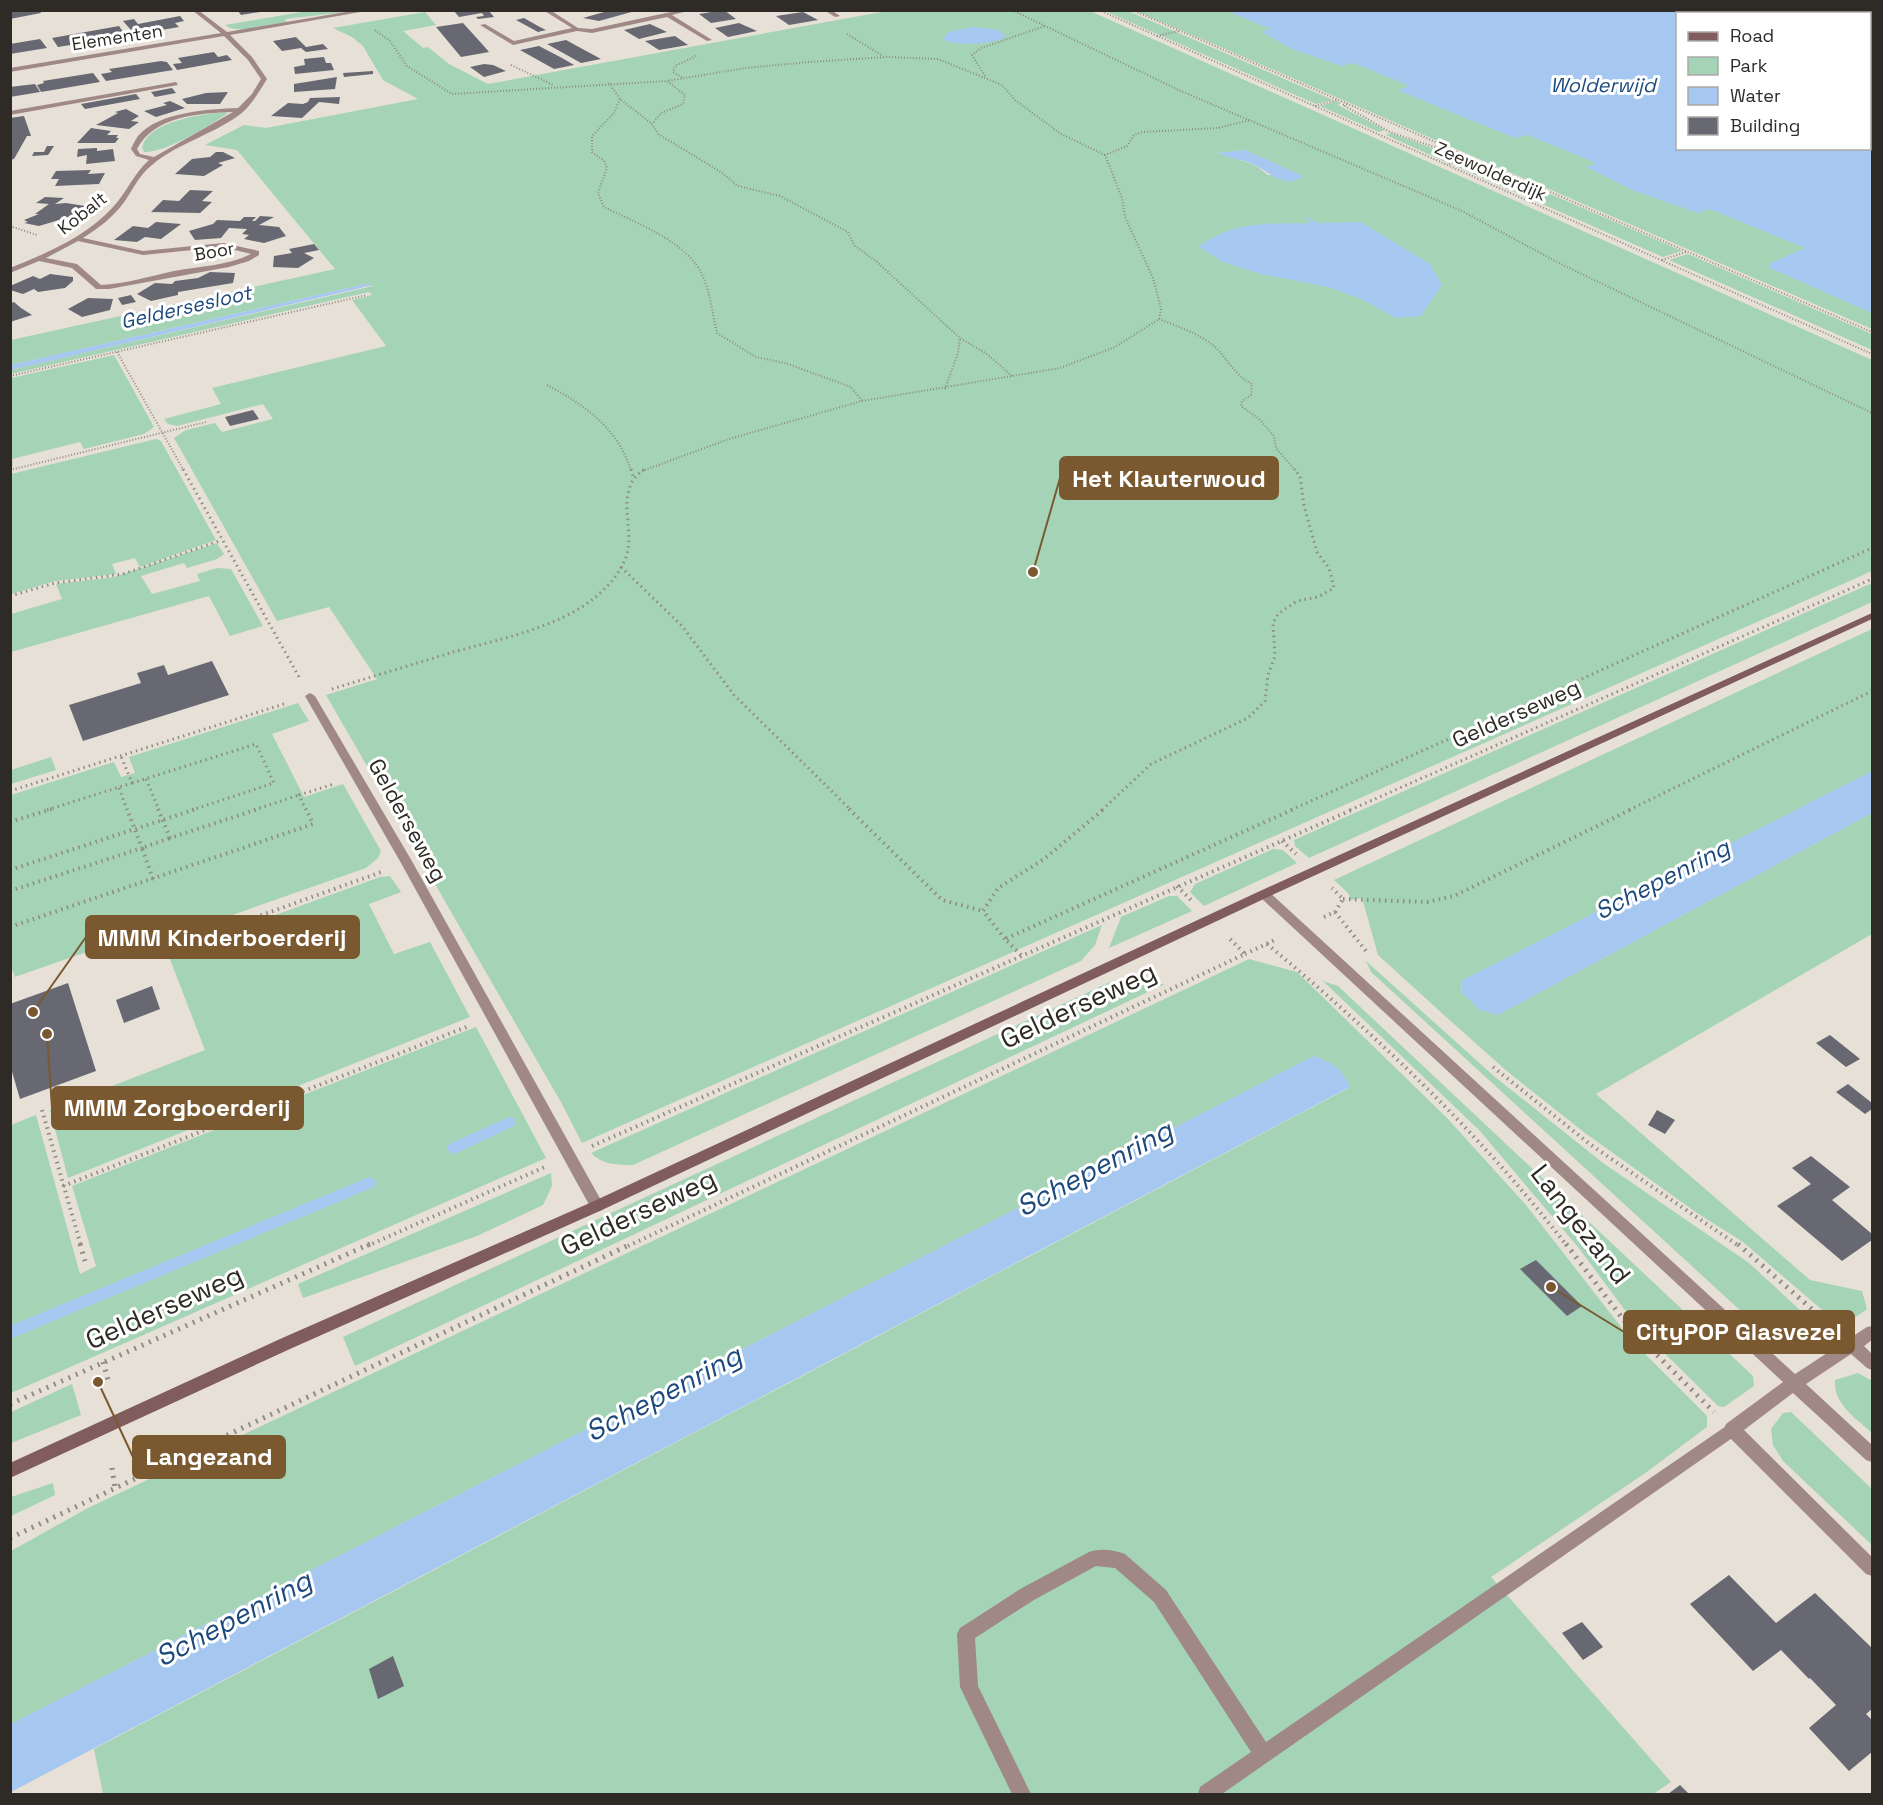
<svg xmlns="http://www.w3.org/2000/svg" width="1883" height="1805" font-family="'Space Grotesk',sans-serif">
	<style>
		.green { fill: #a4d3b6; fill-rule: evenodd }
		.water { fill: #a6c8f0; fill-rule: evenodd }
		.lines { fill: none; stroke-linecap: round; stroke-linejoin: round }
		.stream { fill: #a6c8f0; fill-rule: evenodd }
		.building { fill: #676871 }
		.path-far3 { stroke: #908b84; stroke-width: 2; stroke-dasharray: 1 2; stroke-linecap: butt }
		.path-far2 { stroke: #908b84; stroke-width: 3; stroke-dasharray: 1.5 4; stroke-linecap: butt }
		.path-far1 { stroke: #908b84; stroke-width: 4; stroke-dasharray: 1.5 4.5; stroke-linecap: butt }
		.path { stroke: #908b84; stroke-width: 5; stroke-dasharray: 2 6; stroke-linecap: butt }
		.lane { fill: #a08887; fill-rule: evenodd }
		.street { fill: #a08887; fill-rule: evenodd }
		.secondary { fill: #805d5c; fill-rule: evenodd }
		.labels { text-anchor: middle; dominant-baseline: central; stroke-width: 6; stroke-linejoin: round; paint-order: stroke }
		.far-street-label { font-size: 18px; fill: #2e2b27; stroke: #fff }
		.far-water-label { font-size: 20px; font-style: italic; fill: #1c497b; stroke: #fff }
		.street-label { font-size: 22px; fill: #2e2b27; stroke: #fff }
		.water-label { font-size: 24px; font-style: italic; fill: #1c497b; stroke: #fff }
		.near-street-label { font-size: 27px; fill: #2e2b27; stroke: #fff }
		.near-water-label { font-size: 28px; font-style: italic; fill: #1c497b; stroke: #fff }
		.leader { fill: none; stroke: #7a5930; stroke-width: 2 }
		.callout-dot { fill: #7a5930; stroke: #fff; stroke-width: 2 }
		.callout { fill: #7a5930; stroke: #7a5930; stroke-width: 2 }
		.callout-label { font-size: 24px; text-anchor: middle; font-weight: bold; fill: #fff }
	</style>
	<rect width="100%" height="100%" fill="#e7e0d6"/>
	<!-- green -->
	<g class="green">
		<path d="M308,11H354L285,19L287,22C270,24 240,36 225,25Z"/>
		<path d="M887,11H1090L1872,360V571L582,1143L562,1104L326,695L377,679L329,607L277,621L174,438L186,430L215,423L222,432L273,419L263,404L177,426L168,424L164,419L221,404L212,388L386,346L352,300L372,295L369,292L11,374L10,370L373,286L365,284L11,365V340L335,269L237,150L205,145L244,125L266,128L418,99L383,80L363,46L352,37L333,28L425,12L436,25L403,31L423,48L428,47L449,64L488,84ZM1245,150L1302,176L1268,175L1255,165L1218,153Z"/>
		<path d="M1105,11H1128L1333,100L1316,104Z"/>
		<path d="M1136,11H1872V329L1230,51ZM1678,14H1870V148H1678Z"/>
		<path d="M1337,101L1341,103L1338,105L1385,130L1379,132L1320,106Z"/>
		<path d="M225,112L227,114C208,126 166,153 144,152L142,147C149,121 202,114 225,112Z"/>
		<path d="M1391,133L1457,157H1466L1448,163L1386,135Z"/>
		<path d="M1471,160L1666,244L1682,251L1663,257L1453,165Z"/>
		<path d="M1688,254L1872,334V350L1669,260Z"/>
		<path d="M114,355L154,427L144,434L84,449L80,442L12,459L13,466H11V378Z"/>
		<path d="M156,439L161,441L216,540L140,567L135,558L112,564L116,574L55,581L11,594V474Z"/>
		<path d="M217,543L224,554L217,559L187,568L184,563L141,576L152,594L200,581L197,574L217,568L231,569L263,626L230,636L209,596L11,652V614L62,599L56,584L114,577Z"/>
		<path d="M1872,583V602L1309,858L1295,846L1294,840Z"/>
		<path d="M1872,629V771L1461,982L1462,993C1474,1004 1482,1010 1498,1015L1872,813V934L1596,1094L1810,1280L1862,1291L1867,1309L1842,1327L1743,1242L1697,1213L1585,1133L1508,1072L1445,1016L1378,955L1362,898L1351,900L1348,893L1334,880Z"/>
		<path d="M298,703L309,721L272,734L304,797L343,784L381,851L378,858L366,868L161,940L155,928L15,977L10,964L11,795L114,762L121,777L135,773L129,757Z"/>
		<path d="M51,757L56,770L11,784V770Z"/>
		<path d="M1273,849L1283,850L1297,863L1204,906L1190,892L1195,884Z"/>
		<path d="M390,876L401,892L369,904L394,954L430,942L470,1017L68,1178L50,1110L205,1050L168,954L380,877Z"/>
		<path d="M1169,896H1177L1192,911L1109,948L1121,917Z"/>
		<path d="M1102,925L1095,945L1081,961L633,1165C617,1165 603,1165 591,1153Z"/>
		<path d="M1249,959L1297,972L1447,1118L1526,1205L1632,1341L1707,1416V1427L1644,1474L1491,1577L1671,1782L1653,1794H103L94,1749L1349,1088C1342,1068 1333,1063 1314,1056L11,1724V1551L88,1508Z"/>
		<path d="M1366,961L1495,1077L1603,1163L1749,1263L1827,1335C1807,1350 1802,1357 1778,1345L1371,972Z"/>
		<path d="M1323,981L1338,986L1753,1376L1754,1386L1724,1407L1718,1406L1636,1325L1578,1247L1479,1130Z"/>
		<path d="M1110,982L1165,984L355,1366L343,1337Z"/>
		<path d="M476,1027L546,1158L11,1393V1125L36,1115L80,1274L96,1266L72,1186Z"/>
		<path d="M551,1173L552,1186L543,1205L477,1236L303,1298L298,1284Z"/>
		<path d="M1858,1373L1872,1381V1433C1856,1418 1833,1404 1835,1380Z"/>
		<path d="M72,1384L81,1415L11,1443V1412Z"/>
		<path d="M1791,1412L1872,1489V1545L1783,1461L1773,1445L1771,1429L1783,1413Z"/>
		<path d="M53,1483L55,1495L11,1516V1497Z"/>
	</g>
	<!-- water -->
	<g class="water">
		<path d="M1226,11H1872V313L1770,268L1769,264L1805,248L1710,209L1698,213L1632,190L1586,167L1596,163L1528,135L1515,138L1397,90L1410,86L1353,63L1342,66L1292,49L1262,32L1271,29ZM1678,14H1870V148H1678Z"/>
		<path d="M974,27L998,30L1006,37C996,44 952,47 943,39L948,32Z"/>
		<path d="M1245,150L1303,176C1288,190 1268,172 1255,165C1243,159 1229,159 1218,153Z"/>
		<path d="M1304,216L1319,223L1361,222L1430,264L1442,285L1421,316L1396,318L1361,299L1328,287L1261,274L1223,262L1199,247C1231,220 1271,224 1311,223Z"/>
		<path d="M365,284L373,285L11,370V365Z"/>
		<path d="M1872,771V813L1498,1015L1480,1010L1462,993L1461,981Z"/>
		<path d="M1314,1056C1333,1063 1342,1068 1350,1087L11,1792V1724Z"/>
	</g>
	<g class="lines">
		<!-- stream -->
		<g class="stream">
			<path d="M509,1117L514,1118L516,1122L514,1126L459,1152L454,1154L449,1152L447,1148L449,1144Z"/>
			<path d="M369,1177L374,1179L376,1183L374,1187L10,1339V1326Z"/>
		</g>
	</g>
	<!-- building -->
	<g class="building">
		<path d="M10,10H39L41,13L10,19Z"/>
		<path d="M272,10L241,15L238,11L241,10Z"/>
		<path d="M488,10L494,17L478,19L476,17L484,16L482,13L459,17L454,11Z"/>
		<path d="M611,10L635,11L599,21L583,18Z"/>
		<path d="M724,10L736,19L711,23L699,14Z"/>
		<path d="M803,12L818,20L789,25L776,16Z"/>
		<path d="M180,16L184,21L175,23L179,27L144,33L140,28L131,30L123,21L134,19L138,24Z"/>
		<path d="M524,18L538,26L546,30L538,32L516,20Z"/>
		<path d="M463,23L483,45L489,52L461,57L436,27Z"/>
		<path d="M739,23L757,31L728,37L715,28Z"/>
		<path d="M650,24L667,32L639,39L624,30Z"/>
		<path d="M119,26L126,36L58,47L52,38Z"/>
		<path d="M675,36L688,45L659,50L645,41Z"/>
		<path d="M296,37L306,47L323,44L328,49L306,52L301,48L282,51L273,41Z"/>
		<path d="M40,39L47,48L10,54V44Z"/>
		<path d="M566,40L577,46L601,59L581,63L547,44Z"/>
		<path d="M539,46L562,58L574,65L554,69L520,50Z"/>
		<path d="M214,52L218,57L227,55L232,60L177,70L173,64L182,63L178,58Z"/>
		<path d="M324,57L326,63H331L334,70L295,74L294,67L305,65L304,59Z"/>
		<path d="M161,61L167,62L173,70L106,81L101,74L112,72L109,69Z"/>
		<path d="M484,64L493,65L506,71L484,77L470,67Z"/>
		<path d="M373,71V74L344,77L343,73Z"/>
		<path d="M93,73L100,82L41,92L37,85L44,83L43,81Z"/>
		<path d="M337,77L335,89L294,92V84Z"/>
		<path d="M35,84L40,92L10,97V87Z"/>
		<path d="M172,88L176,93L155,97L151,92Z"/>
		<path d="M228,92L220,104H187L182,99L206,93Z"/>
		<path d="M136,94L140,99L85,109L81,104Z"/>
		<path d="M340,97L339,104L319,102L302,118L271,116L288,103L303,104L308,102L310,98Z"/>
		<path d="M170,101L185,108L156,117L144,111L167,105L163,103Z"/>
		<path d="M126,109L139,116L131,121L139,122L129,129L96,125L118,113L115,112Z"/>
		<path d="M24,116L31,136H27L14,159L10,160V118Z"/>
		<path d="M91,128L111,131L107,135H118L116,138H119L115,143H77Z"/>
		<path d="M47,146H54L48,155L32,156L34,152H44Z"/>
		<path d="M97,148V151L113,149L115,161L86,164L87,155L77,157L78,149Z"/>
		<path d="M216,152H223L235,158L218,163L223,165L204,176L175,174L192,159L210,157Z"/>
		<path d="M91,170L88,174L105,173L99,184L55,186L59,179H51L56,171Z"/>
		<path d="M190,190L213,191L202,201L212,202L200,213L151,212L163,200L179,201Z"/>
		<path d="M45,197L64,198L55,204L66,203L85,206L79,214L39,226L24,223L28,222L24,220L39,214H35L49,204L36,203Z"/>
		<path d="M260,216L274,217L259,225L279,227L286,236L264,243L244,239L249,235L242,234L247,229L229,228L221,238L195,240L189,231L213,224L217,220L240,221L244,217H256L252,221H255Z"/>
		<path d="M156,222L181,224L161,239L145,237L137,242L114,240L133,226L148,228Z"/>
		<path d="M314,244L319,250L304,253L314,258L298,268L273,267L274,256L292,253L289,249Z"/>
		<path d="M210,272L235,273L233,283L178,292V295L151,301L137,294L155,283L172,284L175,281L198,278Z"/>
		<path d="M50,274L73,277V281L65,288L38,292L34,289L23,294L10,290V286L33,276L40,279Z"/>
		<path d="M131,295L136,302L122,305L118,298Z"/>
		<path d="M88,298L113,299L110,310L82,317L68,309Z"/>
		<path d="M14,302L21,308L32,315L10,322V303Z"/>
		<path d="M253,410L259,419L230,426L225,417Z"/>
		<path d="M212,661L229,695L83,741L69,705L141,683L137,673L164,665L168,675Z"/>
		<path d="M68,983L96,1071L20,1099L10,1065V1004Z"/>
		<path d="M152,986L160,1009L124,1023L116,1000Z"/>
		<path d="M1830,1035L1860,1059L1846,1067L1816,1043Z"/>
		<path d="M1848,1084L1872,1103V1109L1865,1114L1836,1092Z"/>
		<path d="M1657,1110L1675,1120L1665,1134L1648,1125Z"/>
		<path d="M1811,1156L1850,1187L1832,1200L1872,1234V1240L1842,1261L1777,1206L1811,1184L1792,1168Z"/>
		<path d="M1536,1260L1582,1306L1567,1316L1520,1269Z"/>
		<path d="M1729,1575L1776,1623L1815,1593L1872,1648V1709L1866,1714L1872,1720V1752L1849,1771L1809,1728L1836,1705L1810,1678L1809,1679L1781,1650L1753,1671L1690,1604Z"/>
		<path d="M1582,1622L1603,1647L1583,1660L1562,1633Z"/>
		<path d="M393,1656L404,1686L378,1699L369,1669Z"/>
		<path d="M1680,1785L1689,1794H1668Z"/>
	</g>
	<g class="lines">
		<!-- path-far3 -->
		<g class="path-far3">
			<path d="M1012,10L1181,91L1462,211L1561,264L1872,413"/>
			<path d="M1099,10L1872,354"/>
			<path d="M1132,10L1872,332"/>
			<path d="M375,30L390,41L407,66L452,94L667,81"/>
			<path d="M847,34L883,56"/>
			<path d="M1157,36L1179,31"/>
			<path d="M511,65L553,85"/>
			<path d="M985,76L972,55L981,48L1045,26"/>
			<path d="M682,77L673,72L675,66L696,56"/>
			<path d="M609,83L620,99L652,124"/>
			<path d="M620,99L614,113L592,136V152L604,161L607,168L598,193L604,207C634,222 673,236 695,263C709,280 712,312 717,333L756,357L785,363L851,387L862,401"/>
			<path d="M1347,104L1343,105L1390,132L1455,154L1460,153"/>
			<path d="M1315,106L1337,100"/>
			<path d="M1449,164L1470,158"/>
			<path d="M10,226L37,235"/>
			<path d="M1662,260L1686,252"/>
			<path d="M1159,319C1178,327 1199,333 1215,347C1229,360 1234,375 1252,384L1251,395L1242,401L1241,406L1258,418L1274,436L1276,448L1296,471"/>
			<path d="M117,352L184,471"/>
			<path d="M10,376L367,295"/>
			<path d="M1012,376L987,354L960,338L877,262L854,245L848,232L780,196L738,186L721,172L658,134L652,124L661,113L683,104L685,95L667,81L745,68L809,62L887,57L938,59L1002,85L1015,100L1061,134L1105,155"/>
			<path d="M547,385C585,405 618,428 631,471"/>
			<path d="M945,389L958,353L960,338"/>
			<path d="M10,470L206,422"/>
			<path d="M642,471L729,439L862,401L1060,368L1115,347L1159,319L1161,309L1153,278L1125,217L1122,198L1105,155L1127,146L1134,135L1142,132L1218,128L1250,120"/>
		</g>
		<!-- path-far2 -->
		<g class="path-far2">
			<path d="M183,469L299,677"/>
			<path d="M631,469L633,476"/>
			<path d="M10,470L13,469"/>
			<path d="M621,567L682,626L734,695L851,810"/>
			<path d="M10,596L55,583L123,574L222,540"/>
			<path d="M332,689C371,677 411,665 450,653C505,637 582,625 617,574C621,568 625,561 627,554C635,526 613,489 645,469"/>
			<path d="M146,779L159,810"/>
			<path d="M132,783L256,744L274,783L192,810"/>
			<path d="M119,788L127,810"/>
			<path d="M10,791L287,703"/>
			<path d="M47,810L132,783L121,756"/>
			<path d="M254,810L299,795"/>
			<path d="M306,810L299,795L334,784"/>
			<path d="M1102,810L1151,764L1248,718L1265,701L1268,675L1275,656L1273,623L1278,614L1297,601L1318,597L1334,588L1329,568L1317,552L1304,506L1300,476L1294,469"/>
			<path d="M1291,810L1872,548"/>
			<path d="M1350,810L1872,579"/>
			<path d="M1629,810L1872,691"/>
		</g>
		<!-- path-far1 -->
		<g class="path-far1">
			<path d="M158,809L170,838L258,809"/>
			<path d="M849,809L942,900L983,911"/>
			<path d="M10,822L52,809"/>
			<path d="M1282,841L1296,854"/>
			<path d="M10,870L196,809"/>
			<path d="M153,879L142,848L170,838"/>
			<path d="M1177,886L1192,901"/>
			<path d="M10,891L142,848L127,809"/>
			<path d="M1343,899L1427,902L1454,896L1632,809"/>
			<path d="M1335,912L1366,951"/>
			<path d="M1324,917L1335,912L1343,899L1332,888"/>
			<path d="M10,927L313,824L306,809"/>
			<path d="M1005,939L983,911L998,888L1044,859L1104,809"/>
			<path d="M1267,944C1376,1035 1480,1133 1567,1246"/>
			<path d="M176,946L384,871"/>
			<path d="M1245,954L1277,939"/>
			<path d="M1021,955L1005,939L1294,809"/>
			<path d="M1493,1067L1591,1145L1739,1246"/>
			<path d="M42,1110L81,1246"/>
			<path d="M592,1146L1354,809"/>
			<path d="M63,1186L469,1026"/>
			<path d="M367,1246L547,1166"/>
			<path d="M628,1246L1245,954L1229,938"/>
		</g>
		<!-- path -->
		<g class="path">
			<path d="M80,1244L85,1261"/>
			<path d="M1566,1244L1629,1327L1714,1412"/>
			<path d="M1738,1244L1832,1327"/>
			<path d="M103,1362L108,1380"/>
			<path d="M10,1404L370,1244"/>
			<path d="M112,1468L115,1488"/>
			<path d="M10,1538L631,1244"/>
		</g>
		<!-- lane -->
		<g class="lane">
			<path d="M176,82L178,85L10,115V111Z"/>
			<path d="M310,693L315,696L413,863L602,1202L604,1206L602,1210L597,1212L592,1210L401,863L305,696Z"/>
			<path d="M1732,1422L1738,1424L1740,1429L1738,1434L1222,1794H1198L1200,1787L1251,1752L1154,1602L1115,1568L1096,1566L1034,1600L975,1638L978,1686L1031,1794H1012L960,1687L957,1634L960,1628L1022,1588L1089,1552C1099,1548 1115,1550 1125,1554L1166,1590L1266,1742Z"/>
		</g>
		<!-- street -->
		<g class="street">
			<path d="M192,10H198L227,32L357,10H372L230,35L252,57L267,79C260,90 252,104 243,112C216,134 179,142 152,165C138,176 132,192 122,205C111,219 97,229 83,238L143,251L223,243L259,251V255L249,261L229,267L109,289H96L72,268L39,261L10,273V268C47,253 86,237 113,207C127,192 134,173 149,160L136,156L131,149C133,145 135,140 138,136C158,112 209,109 238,108L252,94L261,79L248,60L224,36L10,72V68L221,33ZM233,112L154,157L140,154L137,149C154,116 200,113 233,112ZM78,241L143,255L223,247L251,254C227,266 200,266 174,271C150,276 126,284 101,285L77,264L46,258Z"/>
			<path d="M543,10H550L578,28L592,29L680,10H692L672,15L712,40L707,41L667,17L592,33L577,31L513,45L480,25L485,24L514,41L572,28Z"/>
			<path d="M824,10H831L840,16L835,17Z"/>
			<path d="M1264,890L1268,891L1795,1374L1867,1327L1872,1326V1340L1864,1346L1872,1354V1370L1867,1368L1851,1354L1806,1384L1872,1445V1462L1866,1460L1793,1393L1744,1430L1872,1557V1576L1866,1574L1726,1434L1724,1429L1726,1424L1783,1382L1260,897L1258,894Z"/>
		</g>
		<!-- secondary -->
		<path class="secondary" d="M1872,613V619L1268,897L602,1210L290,1349L10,1478V1463L280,1339L592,1202L1260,891Z"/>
	</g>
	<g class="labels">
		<!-- far-street labels -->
		<g class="far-street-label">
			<text transform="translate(117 37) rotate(-9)">Elementen</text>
			<text transform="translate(1491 171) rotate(24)">Zeewolderdijk</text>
			<text transform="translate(82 213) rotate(-38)">Kobalt</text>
			<text transform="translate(214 251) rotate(-10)">Boor</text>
		</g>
		<!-- far-water labels -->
		<g class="far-water-label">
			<text x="1603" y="85">Wolderwijd</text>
			<text transform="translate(186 307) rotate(-13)">Geldersesloot</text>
		</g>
		<!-- street labels -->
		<g class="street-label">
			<text transform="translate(1516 713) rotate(-24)">Gelderseweg</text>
			<text transform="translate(408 820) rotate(61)">Gelderseweg</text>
		</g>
		<!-- water labels -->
		<g class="water-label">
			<text transform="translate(1662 879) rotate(-27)">Schepenring</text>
		</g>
		<!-- near-street labels -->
		<g class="near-street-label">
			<text transform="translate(1078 1005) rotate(-25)">Gelderseweg</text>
			<text transform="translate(638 1212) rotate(-25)">Gelderseweg</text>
			<text transform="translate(1581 1224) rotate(52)">Langezand</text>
			<text transform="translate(164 1307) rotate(-24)">Gelderseweg</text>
		</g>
		<!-- near-water labels -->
		<g class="near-water-label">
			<text transform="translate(1094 1168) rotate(-28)">Schepenring</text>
			<text transform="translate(663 1393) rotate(-28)">Schepenring</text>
			<text transform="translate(233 1618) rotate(-28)">Schepenring</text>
		</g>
	</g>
	<!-- callouts -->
	<path class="leader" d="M1033 572L1060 478M33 1012L86 937M47 1034L52 1108M1551 1287L1624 1332M98 1382L133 1457"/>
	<g class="callout-dot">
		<circle cx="1033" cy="572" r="6"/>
		<circle cx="33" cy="1012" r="6"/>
		<circle cx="47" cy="1034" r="6"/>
		<circle cx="1551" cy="1287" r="6"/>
		<circle cx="98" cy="1382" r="6"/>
	</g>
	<g class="callout">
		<rect x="1060" y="457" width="218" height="42" rx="6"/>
		<rect x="86" y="916" width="273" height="42" rx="6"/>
		<rect x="52" y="1087" width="251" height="42" rx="6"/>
		<rect x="1624" y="1311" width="230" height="42" rx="6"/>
		<rect x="133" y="1436" width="152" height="42" rx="6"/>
	</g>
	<g class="callout-label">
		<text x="1169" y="487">Het Klauterwoud</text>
		<text x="222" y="946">MMM Kinderboerderij</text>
		<text x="177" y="1116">MMM Zorgboerderij</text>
		<text x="1739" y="1340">CityPOP Glasvezel</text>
		<text x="209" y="1465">Langezand</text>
	</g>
	<!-- border -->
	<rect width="1883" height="1805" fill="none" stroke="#2e2b27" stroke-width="24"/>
	<!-- legend -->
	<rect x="1676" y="12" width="195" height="138" fill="#ffffff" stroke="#abaaa9" stroke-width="1.5"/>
	<rect x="1688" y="32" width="30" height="9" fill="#805d5c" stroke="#abaaa9" stroke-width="1.5"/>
	<text x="1730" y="42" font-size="18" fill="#2e2b27">Road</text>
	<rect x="1688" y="57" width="30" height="18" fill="#a4d3b6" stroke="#abaaa9" stroke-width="1.5"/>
	<text x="1730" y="72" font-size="18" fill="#2e2b27">Park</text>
	<rect x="1688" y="87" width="30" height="18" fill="#a6c8f0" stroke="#abaaa9" stroke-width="1.5"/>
	<text x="1730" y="102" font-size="18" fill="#2e2b27">Water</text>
	<rect x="1688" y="117" width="30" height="18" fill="#676871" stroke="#abaaa9" stroke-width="1.5"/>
	<text x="1730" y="132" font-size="18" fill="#2e2b27">Building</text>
</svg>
